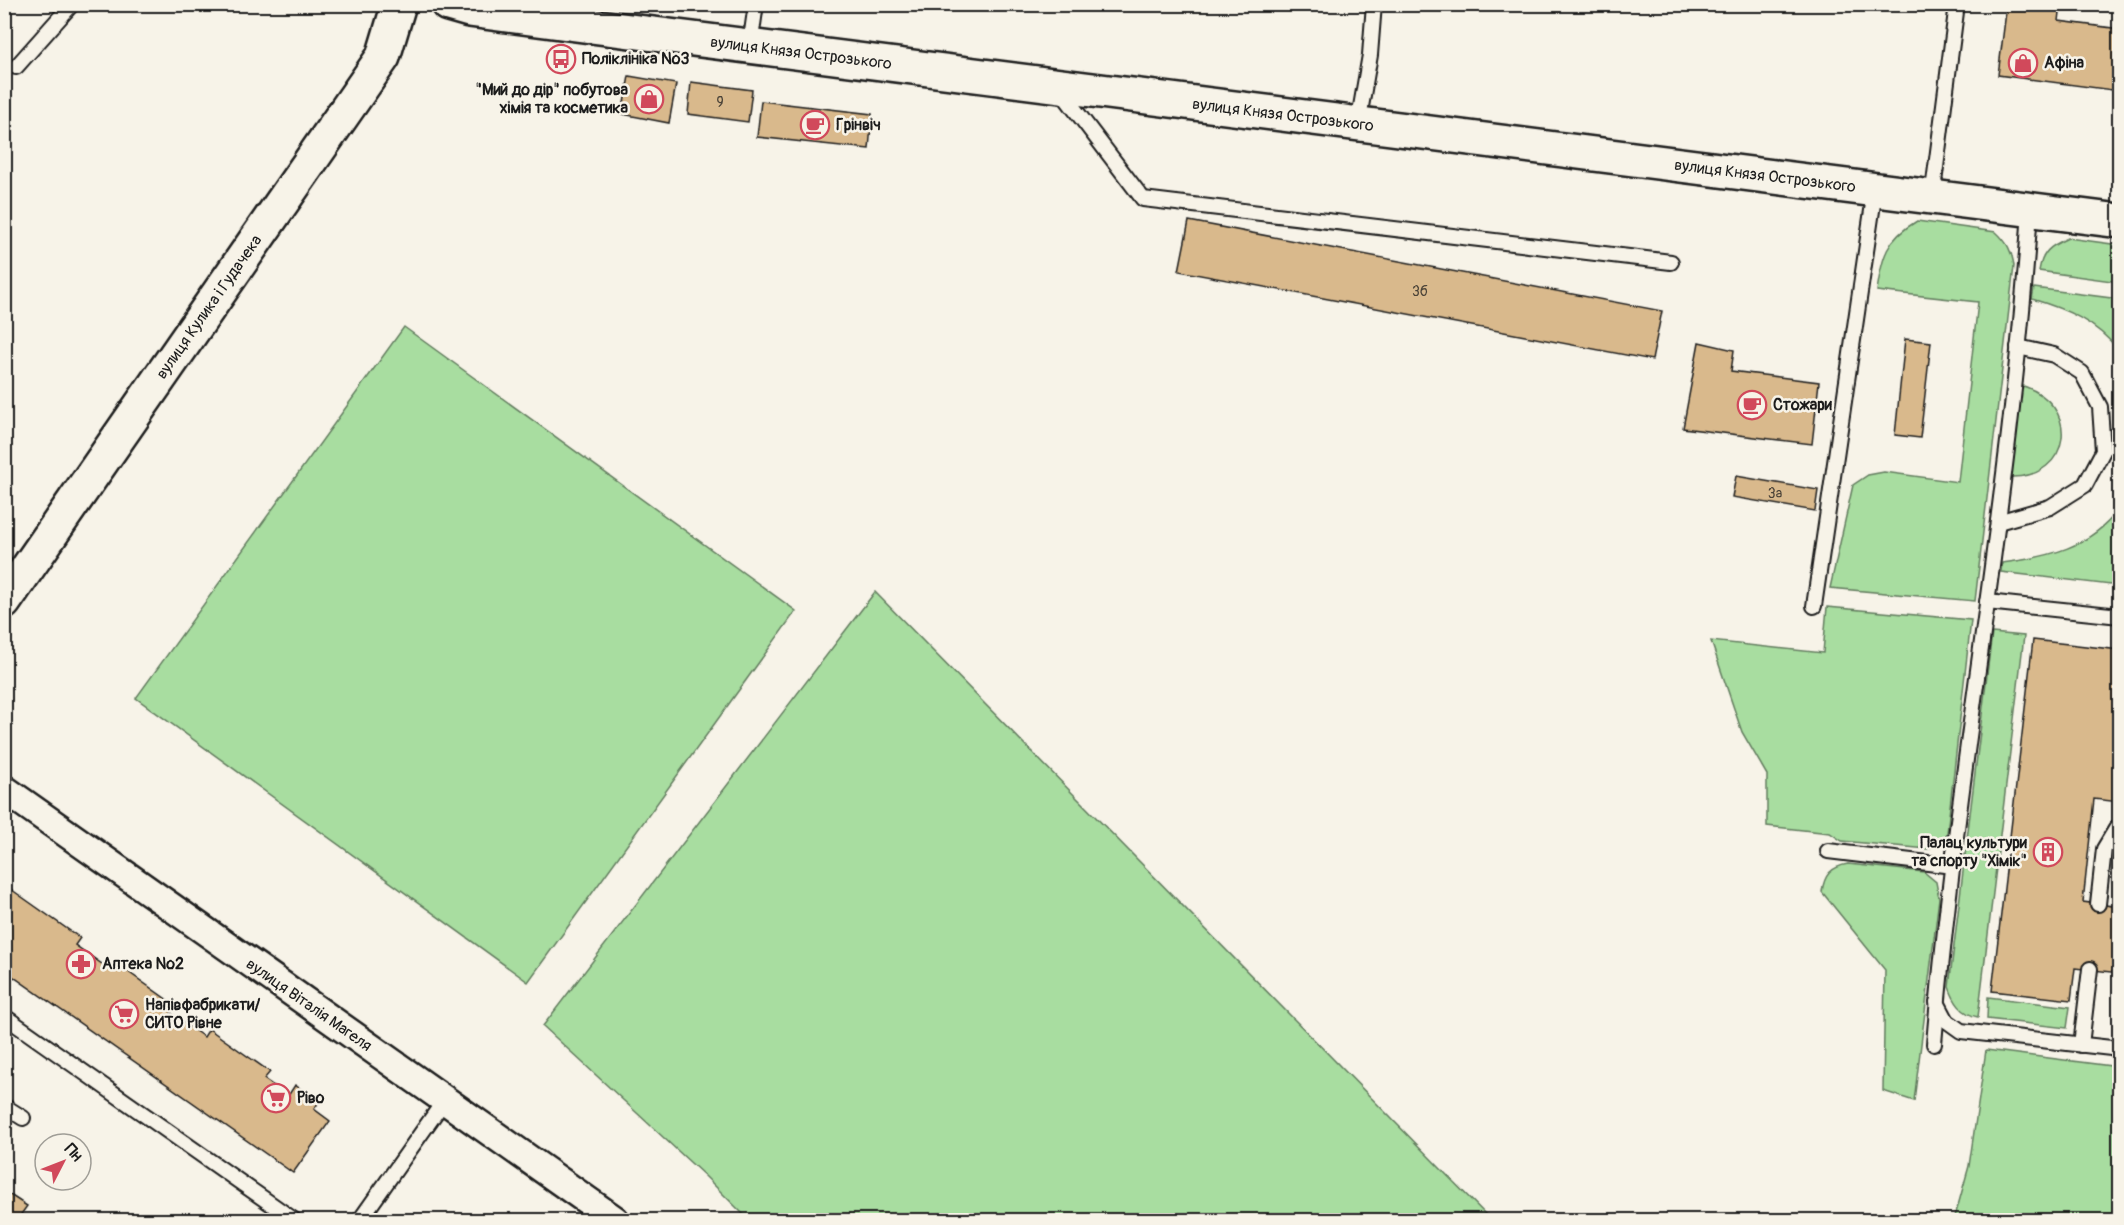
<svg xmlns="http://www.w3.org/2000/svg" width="2124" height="1225" font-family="Pangolin,sans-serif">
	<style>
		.green { fill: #a8dda0; stroke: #627c5e; stroke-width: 1.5 }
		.building { fill: #d9b98c; stroke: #1c1c1c; stroke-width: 1.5 }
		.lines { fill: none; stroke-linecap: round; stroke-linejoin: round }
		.lane-casing { stroke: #1c1c1c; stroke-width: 18 }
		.street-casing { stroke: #1c1c1c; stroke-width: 32 }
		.secondary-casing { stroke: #1c1c1c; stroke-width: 38 }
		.lane { stroke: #f7f3e8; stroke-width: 14 }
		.street { stroke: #f7f3e8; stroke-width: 27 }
		.secondary { stroke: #f7f3e8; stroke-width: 33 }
		.labels { text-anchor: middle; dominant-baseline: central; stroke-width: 5; stroke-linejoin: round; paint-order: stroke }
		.number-label { font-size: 14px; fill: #4b4338 }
		.street-label { font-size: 16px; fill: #1c1c1c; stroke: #f7f3e8 }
		.poi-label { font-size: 16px; font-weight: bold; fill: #1c1c1c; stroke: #f7f3e8; text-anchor: start }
	</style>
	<rect width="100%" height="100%" fill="#f7f3e8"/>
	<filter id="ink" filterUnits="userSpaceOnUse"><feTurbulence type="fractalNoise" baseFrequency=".0167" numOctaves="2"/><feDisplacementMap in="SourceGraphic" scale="12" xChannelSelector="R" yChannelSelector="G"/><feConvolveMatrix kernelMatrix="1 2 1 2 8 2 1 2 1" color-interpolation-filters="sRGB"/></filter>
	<g filter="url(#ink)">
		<!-- green -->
		<g class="green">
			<path d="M1917,221L1996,232C2007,242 2012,251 2014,266L1975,601L1830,588L1853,485L1868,475L1884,472L1958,482L1978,302L1877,291C1882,257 1886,239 1917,221Z"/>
			<path d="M2068,238L2119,245V282L2039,271C2042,252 2050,246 2068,238Z"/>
			<path d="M2034,288L2119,299V351C2097,322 2066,309 2032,299Z"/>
			<path d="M404,327L796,611L528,982L136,698Z"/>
			<path d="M2020,385C2083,403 2072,479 2010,477Z"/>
			<path d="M2119,509V586L2001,572L2002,563C2048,557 2090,548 2119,509Z"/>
			<path d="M875,592L1491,1220H749L705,1176L543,1026Z"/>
			<path d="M1827,607L1971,620L1947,833L1941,842L1928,849L1842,841L1830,833L1767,826V775L1742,732L1711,641L1823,653Z"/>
			<path d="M1992,633L2024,636L1978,1017C1961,1014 1954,1001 1949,987Z"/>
			<path d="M1848,864L1924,872L1936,882L1939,898L1914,1101L1883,1091L1885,970L1822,892C1824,875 1831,867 1848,864Z"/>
			<path d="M1988,997L2070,1007L2067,1028L1987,1019Z"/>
			<path d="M1986,1050L2119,1067V1220H1954L1969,1166Z"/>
		</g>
		<!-- building -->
		<g class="building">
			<path d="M2007,4H2061L2059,21L2120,29V91L1998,75Z"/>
			<path d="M629,76L676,84L669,123L622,114Z"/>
			<path d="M691,82L752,90L748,122L688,114Z"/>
			<path d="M761,101L872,114L869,149L757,137Z"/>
			<path d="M1189,221L1662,311L1652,360L1179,271Z"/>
			<path d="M1905,339L1931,342L1920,438L1895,435Z"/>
			<path d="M1699,342L1734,350L1731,371L1819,382L1812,444L1683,428Z"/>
			<path d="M1736,476L1818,490L1815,511L1732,497Z"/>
			<path d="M2033,640L2120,650V802L2094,799L2083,902L2120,907V973L2075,968L2071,1000L1992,991Z"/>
			<path d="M5,885L80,938L75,945L112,971L117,964L176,1006L171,1013L188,1026L204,1037L209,1029L270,1072L264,1079L288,1096L295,1085L319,1102L314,1109L330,1121L293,1173L4,970Z"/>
			<path d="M4,1191L27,1206L17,1220H4Z"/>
		</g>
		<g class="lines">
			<!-- lane casing -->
			<g class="lane-casing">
				<g id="lane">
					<path d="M2117,4L2120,5"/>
					<path d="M750,46L756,4"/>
					<path d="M16,67L72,4"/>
					<path d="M1060,90L1143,199L1671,262"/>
					<path d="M1358,124L1370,55L1374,4"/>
					<path d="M1932,198L1957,4"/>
					<path d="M1998,522L2050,507L2085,485L2103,451L2100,407L2082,373L2054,355L2018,347"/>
					<path d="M1987,602L2120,616"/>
					<path d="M1814,606L1875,190"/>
					<path d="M1828,851L1953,866"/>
					<path d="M2098,904L2104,849L2116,829H2120"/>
					<path d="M1937,1002L1947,1021L1961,1031L2120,1049"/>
					<path d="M4,1016L294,1220"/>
					<path d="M1934,1044C1957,765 2012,489 2030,210"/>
					<path d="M2081,1045L2090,969"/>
					<path d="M4,1106L23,1118"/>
					<path d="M360,1220L444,1101"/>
				</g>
			</g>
			<!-- street casing -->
			<g class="street-casing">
				<path id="street" d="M4,789L615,1220"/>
			</g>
			<!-- secondary casing -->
			<g class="secondary-casing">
				<g id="secondary">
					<path d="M448,4L469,10L583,25L2120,221"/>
					<path d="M4,602L383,57L399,4"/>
				</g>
			</g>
			<!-- lane -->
			<use href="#lane" class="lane"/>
			<!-- street -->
			<use href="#street" class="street"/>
			<!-- secondary -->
			<use href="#secondary" class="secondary"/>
		</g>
	</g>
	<!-- icons -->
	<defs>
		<g id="bus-ring" transform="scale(1.5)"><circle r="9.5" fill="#f7f3e8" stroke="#d1495b" stroke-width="1.5"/><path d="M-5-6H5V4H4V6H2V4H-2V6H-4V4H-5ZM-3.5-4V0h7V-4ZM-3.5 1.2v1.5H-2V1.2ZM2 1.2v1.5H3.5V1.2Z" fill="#d1495b"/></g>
		<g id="shop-ring" transform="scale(1.5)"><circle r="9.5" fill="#f7f3e8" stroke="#d1495b" stroke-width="1.5"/><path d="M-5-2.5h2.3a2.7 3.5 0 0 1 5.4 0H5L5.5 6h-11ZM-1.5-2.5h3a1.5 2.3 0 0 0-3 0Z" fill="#d1495b"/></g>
		<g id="cafe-ring" transform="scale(1.5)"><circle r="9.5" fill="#f7f3e8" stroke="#d1495b" stroke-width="1.5"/><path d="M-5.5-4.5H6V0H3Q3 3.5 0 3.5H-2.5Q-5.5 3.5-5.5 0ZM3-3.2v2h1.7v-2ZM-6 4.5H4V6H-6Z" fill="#d1495b"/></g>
		<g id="building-ring" transform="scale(1.5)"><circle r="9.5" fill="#f7f3e8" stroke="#d1495b" stroke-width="1.5"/><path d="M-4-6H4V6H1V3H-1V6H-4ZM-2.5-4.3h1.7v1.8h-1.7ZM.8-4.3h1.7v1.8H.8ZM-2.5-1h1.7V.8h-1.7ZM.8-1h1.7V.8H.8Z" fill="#d1495b"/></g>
		<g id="pharmacy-ring" transform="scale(1.5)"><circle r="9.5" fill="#f7f3e8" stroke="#d1495b" stroke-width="1.5"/><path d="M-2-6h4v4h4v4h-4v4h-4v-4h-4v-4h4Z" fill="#d1495b"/></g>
		<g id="supermarket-ring" transform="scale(1.5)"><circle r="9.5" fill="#f7f3e8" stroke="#d1495b" stroke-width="1.5"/><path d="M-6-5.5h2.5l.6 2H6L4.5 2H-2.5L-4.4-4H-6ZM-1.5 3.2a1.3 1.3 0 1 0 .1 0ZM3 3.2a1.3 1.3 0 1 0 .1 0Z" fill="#d1495b"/></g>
	</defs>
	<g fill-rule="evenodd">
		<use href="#bus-ring" x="561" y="59"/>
		<use href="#shop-ring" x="2023" y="63"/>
		<use href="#shop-ring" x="649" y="99"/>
		<use href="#cafe-ring" x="815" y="125"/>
		<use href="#cafe-ring" x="1752" y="405"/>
		<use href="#building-ring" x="2048" y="852"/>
		<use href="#pharmacy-ring" x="81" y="964"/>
		<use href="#supermarket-ring" x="124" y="1014"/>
		<use href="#supermarket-ring" x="276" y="1098"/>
	</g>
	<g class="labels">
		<!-- number labels -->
		<g class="number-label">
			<text x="720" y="102">9</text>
			<text x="1420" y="291">3б</text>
			<text x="1775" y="493">3а</text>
		</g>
		<!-- street labels -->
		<g class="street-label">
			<text transform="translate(801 53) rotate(7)">вулиця Князя Острозького</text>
			<text transform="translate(1283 115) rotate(7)">вулиця Князя Острозького</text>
			<text transform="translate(1765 176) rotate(7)">вулиця Князя Острозького</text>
			<text transform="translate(209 307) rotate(-55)">вулиця Кулика і Гудачека</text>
			<text transform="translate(309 1005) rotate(35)">вулиця Віталія Магеля</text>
		</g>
		<!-- poi labels -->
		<g class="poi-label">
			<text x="582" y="59">Поліклініка №3</text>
			<text x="2044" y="63">Афіна</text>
			<text x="628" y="90" text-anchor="end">"Мий до дір" побутова<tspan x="628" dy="18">хімія та косметика</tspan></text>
			<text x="836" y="125">Грінвіч</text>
			<text x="1773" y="405">Стожари</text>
			<text x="2027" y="843" text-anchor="end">Палац культури<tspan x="2027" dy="18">та спорту "Хімік"</tspan></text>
			<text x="102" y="964">Аптека №2</text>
			<text x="145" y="1005">Напівфабрикати/<tspan x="145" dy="18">СИТО Рівне</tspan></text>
			<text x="297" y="1098">Ріво</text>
		</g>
	</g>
	<!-- margin -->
	<rect width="2124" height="1225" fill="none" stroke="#f7f3e8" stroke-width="24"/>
	<rect x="12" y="12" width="2100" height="1201" fill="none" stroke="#1c1c1c" stroke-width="2" filter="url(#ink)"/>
	<!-- north arrow -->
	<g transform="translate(63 1162) rotate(48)"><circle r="28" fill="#f7f3e8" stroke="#9f9d96" stroke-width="1.5"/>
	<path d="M0-4.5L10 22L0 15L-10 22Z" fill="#d1495b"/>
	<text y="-9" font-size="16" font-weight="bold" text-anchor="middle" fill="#1c1c1c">Пн</text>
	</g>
</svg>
